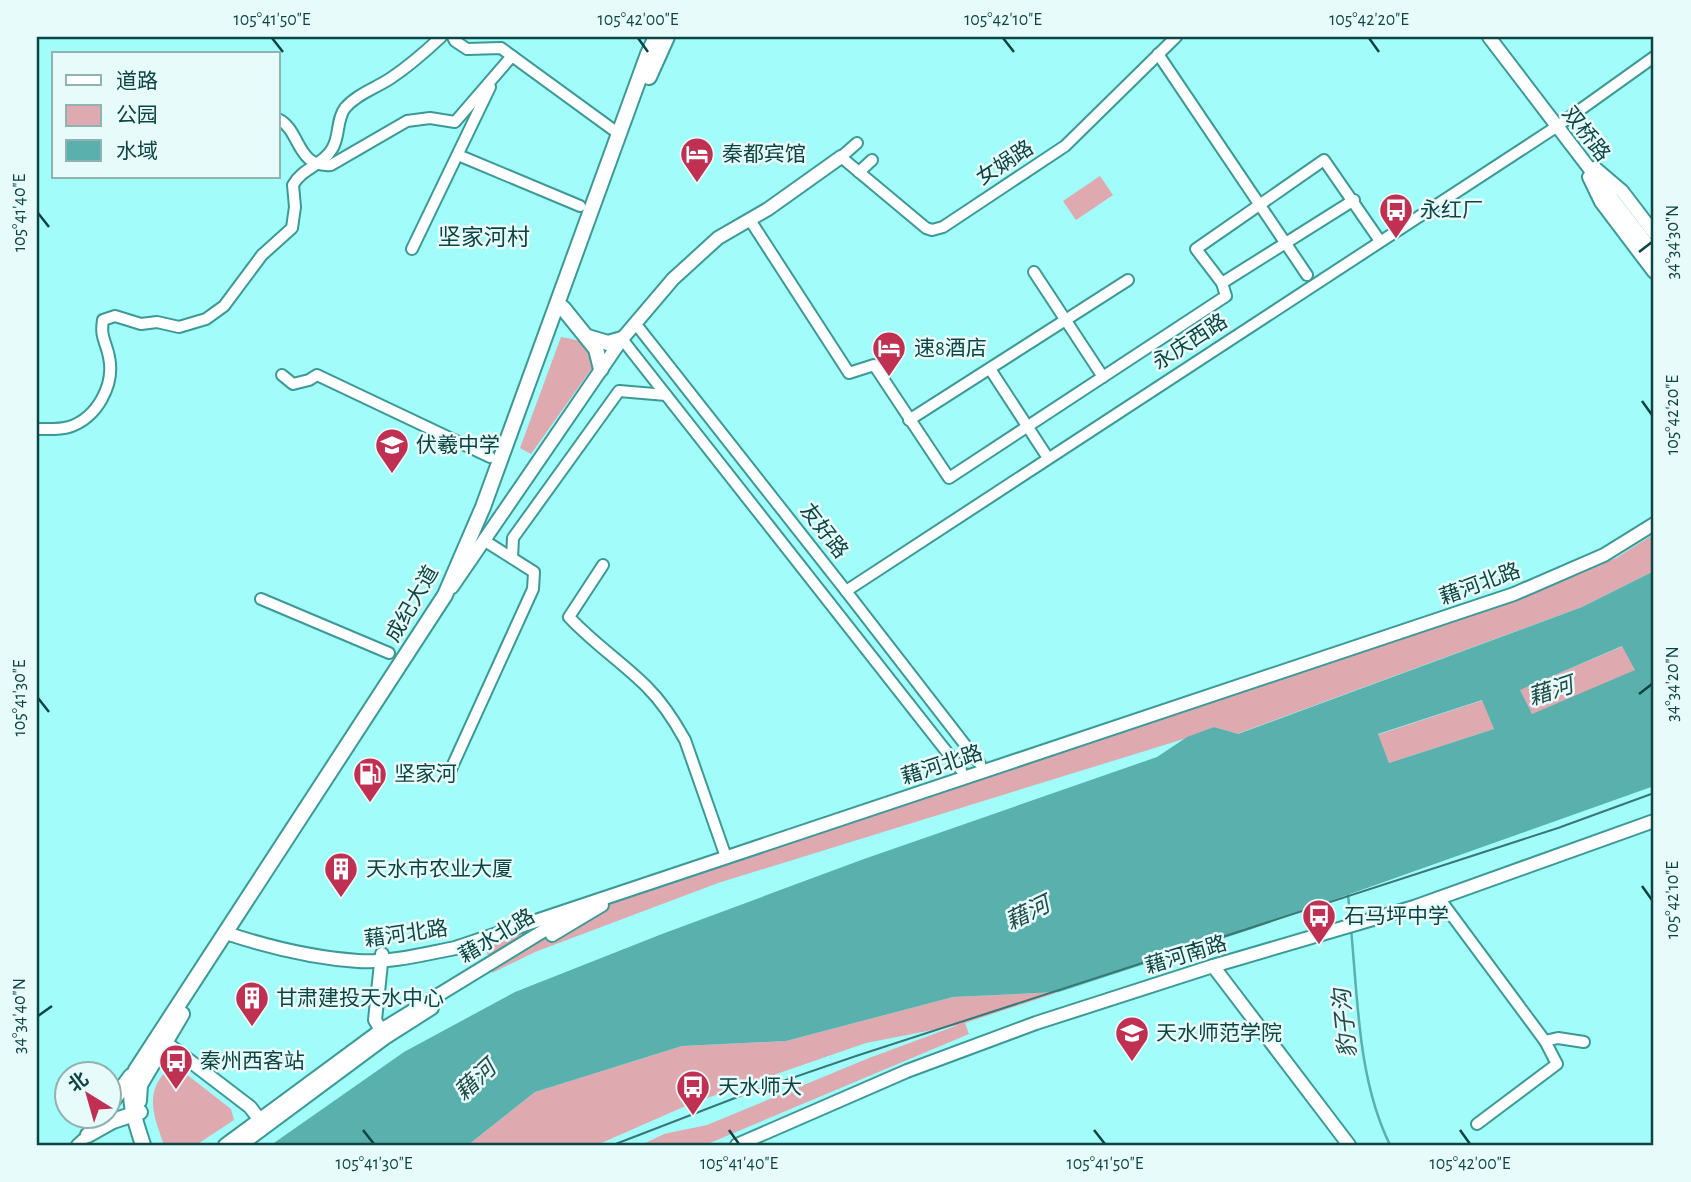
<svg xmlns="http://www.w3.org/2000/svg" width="1691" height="1182" font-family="'Alegreya Sans','Noto Sans SC',sans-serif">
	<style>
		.green { fill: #deaaaf }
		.water { fill: #59b0ad; fill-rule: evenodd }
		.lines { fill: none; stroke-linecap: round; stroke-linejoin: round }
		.stream { stroke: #59b0ad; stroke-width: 2.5 }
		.minor-casing { stroke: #3c9996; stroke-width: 14 }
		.major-casing { stroke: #3c9996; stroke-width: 16 }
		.highway-casing { stroke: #3c9996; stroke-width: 18 }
		.minor { stroke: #fff; stroke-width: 10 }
		.major { stroke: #fff; stroke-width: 12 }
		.highway { stroke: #fff; stroke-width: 14 }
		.tram { stroke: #377775; stroke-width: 2 }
		.ticks { fill: none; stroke: #0e4443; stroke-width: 2.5 }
		.labels { text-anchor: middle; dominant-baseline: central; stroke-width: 5; stroke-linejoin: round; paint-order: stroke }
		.street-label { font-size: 21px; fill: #0e4443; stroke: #e7fcfa }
		.poi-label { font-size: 21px; fill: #0e4443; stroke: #e7fcfa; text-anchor: start }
		.neighbourhood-label { font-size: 23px; fill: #0e4443; stroke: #e7fcfa }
		.water-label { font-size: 23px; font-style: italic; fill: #224b4a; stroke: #e7fcfa }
		.neatline { fill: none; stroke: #0e4443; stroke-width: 2.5 }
		.ticks-label { font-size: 18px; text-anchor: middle; fill: #0e4443 }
	</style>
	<rect width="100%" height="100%" fill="#a2fcf9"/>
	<!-- green -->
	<g class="green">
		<path d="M1100,176L1113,195L1076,220L1063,201Z"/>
		<path d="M561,337C582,341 590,341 595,364L531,454L520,448Z"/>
		<path d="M1654,534V571L1582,607L1237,734L1214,727L1187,738L718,883L535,952L492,973L486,948L575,912L1012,764L1297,673L1538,591L1616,558Z"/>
		<path d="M1623,646L1636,670L1532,715L1519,690Z"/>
		<path d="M1483,700L1494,729L1389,763L1377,735Z"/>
		<path d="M1059,992L965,1023L969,1034L705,1145H641L664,1134L707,1125L869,1058L958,1025L866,1043L690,1104L597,1145H468L535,1092L682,1046L786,1041L953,997Z"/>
		<path d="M177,1067L231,1109L234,1120L196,1145H164C157,1124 146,1101 159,1080C164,1073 168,1069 177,1067Z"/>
	</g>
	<!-- water -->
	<path class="water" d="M1654,571V786L1252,929L1059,992L953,997L786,1041L682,1046L535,1092L468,1145H271L404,1052L515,992L662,934L864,859L1157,757L1187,737L1214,727L1238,734L1582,607ZM1622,646L1635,670L1532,714L1520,690ZM1482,700L1494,729L1389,763L1378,734Z"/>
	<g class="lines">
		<!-- stream -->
		<g class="stream">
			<path d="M1348,895L1351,923"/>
			<path d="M1351,929C1358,1001 1358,1080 1390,1145"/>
		</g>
		<!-- minor casing -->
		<g class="minor-casing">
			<g id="minor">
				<path d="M453,37L455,41L467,49L501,48L619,134"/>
				<path d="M1158,54L1307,275"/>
				<path d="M278,119C301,130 296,168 331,165L407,121L430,118L455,122L512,56"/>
				<path d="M857,143L841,157L926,228L932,230L943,227L1065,146L1176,37"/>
				<path d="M458,155L580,206"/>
				<path d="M859,172L872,160"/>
				<path d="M750,220L849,373L874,365L949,478L1226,296L1222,283L1354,200"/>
				<path d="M412,249L490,87"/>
				<path d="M1034,272L1103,377"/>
				<path d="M1222,283L1196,249L1324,160L1380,241"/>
				<path d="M635,323L846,591L980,764"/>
				<path d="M622,339L961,770"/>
				<path d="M990,369L1048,458"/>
				<path d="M282,375L293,384L309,380L317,375L490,457"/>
				<path d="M909,420L1128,280"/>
				<path d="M37,429C47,429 59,430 69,427C97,418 115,385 109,357C106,341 100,338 103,320L115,316L141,324L157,322L179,327L206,319L224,306L262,255L292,228L295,207L293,185C302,168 322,166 332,149C340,137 336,120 345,108C357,94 376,88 391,78C409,66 425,52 441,37"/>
				<path d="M512,558L513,538L619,391L666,395"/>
				<path d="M603,565L569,617C593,643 622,662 647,687C662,702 675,722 685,740L726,857"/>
				<path d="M846,591L1556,127L1654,57"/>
				<path d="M261,599L389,653"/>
				<path d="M451,769L533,589L534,572L485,541"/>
				<path d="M1439,898L1545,1041L1557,1064L1477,1124"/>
				<path d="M1545,1041L1558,1038L1584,1042"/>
				<path d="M77,1145L88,1135"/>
			</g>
		</g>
		<!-- major casing -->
		<g class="major-casing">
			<g id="major">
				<path d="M1489,37L1654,253"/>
				<path d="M1595,168L1622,191L1654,233"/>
				<path d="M1589,177L1601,202L1654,272"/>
				<path d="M452,587L622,339L673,279L718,238L768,209L841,157"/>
				<path d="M226,933C268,947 315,958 358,961C390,963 424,954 455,948L1514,594L1604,555L1654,524"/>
				<path d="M552,935L602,905"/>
				<path d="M382,954L375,1020L384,1035"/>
				<path d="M1213,966L1349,1145"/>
				<path d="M165,1042L250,1107L263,1124"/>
				<path d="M225,1145L381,1030L571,914"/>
				<path d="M241,1145L385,1038L432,1008"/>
				<path d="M737,1145L907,1071L1036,1023L1213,966L1414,907L1654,821"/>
			</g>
		</g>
		<!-- highway casing -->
		<g class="highway-casing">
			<g id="highway">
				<path d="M649,77L667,37"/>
				<path d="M563,308L596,349L601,369"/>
				<path d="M588,337L608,343L622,339"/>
				<path d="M139,1101L140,1085L182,1014"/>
				<path d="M108,1107L131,1076"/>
				<path d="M88,1135L113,1121L140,1112"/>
				<path d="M143,1145C135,1119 125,1097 136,1070L445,595L483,507L648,54L656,37"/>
			</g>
		</g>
		<!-- minor -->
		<use href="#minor" class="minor"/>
		<!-- major -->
		<use href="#major" class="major"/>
		<!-- highway -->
		<use href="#highway" class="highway"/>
		<!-- tram -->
		<path class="tram" d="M613,1145L748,1093L856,1056L1558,828L1654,793"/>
	</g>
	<!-- ticks -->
	<path class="ticks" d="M272,38L283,52M638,38L648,52M1003,38L1014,52M1369,38L1379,52M38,213L49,227M1639,252L1652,242M1642,401L1652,415M1639,694L1652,684M38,698L49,712M1642,886L1652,900M38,1016L52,1006M363,1130L374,1144M729,1130L739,1144M1094,1130L1105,1144M1460,1130L1470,1144"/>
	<!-- icons -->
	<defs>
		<g id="hotel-pin" transform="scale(1.75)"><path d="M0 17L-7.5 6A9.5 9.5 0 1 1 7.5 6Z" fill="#c03052" stroke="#e7fcfa"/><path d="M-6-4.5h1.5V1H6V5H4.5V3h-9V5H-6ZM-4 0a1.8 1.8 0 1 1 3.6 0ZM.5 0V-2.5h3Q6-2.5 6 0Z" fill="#fff"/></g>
		<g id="bus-pin" transform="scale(1.75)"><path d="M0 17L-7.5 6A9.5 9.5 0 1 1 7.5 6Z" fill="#c03052" stroke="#e7fcfa"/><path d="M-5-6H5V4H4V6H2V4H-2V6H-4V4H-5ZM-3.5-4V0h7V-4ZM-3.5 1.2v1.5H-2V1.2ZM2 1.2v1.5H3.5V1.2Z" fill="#fff"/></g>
		<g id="school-pin" transform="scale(1.75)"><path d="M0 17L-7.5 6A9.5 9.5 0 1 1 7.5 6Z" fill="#c03052" stroke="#e7fcfa"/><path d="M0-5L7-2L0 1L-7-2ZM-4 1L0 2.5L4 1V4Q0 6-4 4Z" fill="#fff"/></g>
		<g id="fuel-pin" transform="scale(1.75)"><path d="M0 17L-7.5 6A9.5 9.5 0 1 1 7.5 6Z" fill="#c03052" stroke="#e7fcfa"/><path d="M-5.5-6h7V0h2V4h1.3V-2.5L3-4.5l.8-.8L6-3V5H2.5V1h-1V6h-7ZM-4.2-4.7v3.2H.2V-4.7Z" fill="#fff"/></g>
		<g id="building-pin" transform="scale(1.75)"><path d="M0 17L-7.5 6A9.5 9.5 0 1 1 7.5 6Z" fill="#c03052" stroke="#e7fcfa"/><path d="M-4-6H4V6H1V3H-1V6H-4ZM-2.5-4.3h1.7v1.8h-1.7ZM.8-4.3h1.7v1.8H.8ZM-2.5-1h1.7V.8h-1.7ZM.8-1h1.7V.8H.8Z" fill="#fff"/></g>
		<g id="university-pin" transform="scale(1.75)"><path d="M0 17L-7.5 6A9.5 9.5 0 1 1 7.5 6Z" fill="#c03052" stroke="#e7fcfa"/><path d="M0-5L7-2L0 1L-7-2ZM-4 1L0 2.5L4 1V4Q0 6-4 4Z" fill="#fff"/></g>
	</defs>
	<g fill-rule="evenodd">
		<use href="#hotel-pin" x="697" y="154"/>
		<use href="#bus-pin" x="1396" y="210"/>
		<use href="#hotel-pin" x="889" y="348"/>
		<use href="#school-pin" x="392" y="445"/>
		<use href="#fuel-pin" x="370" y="774"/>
		<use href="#building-pin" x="341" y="869"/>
		<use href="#bus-pin" x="1319" y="916"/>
		<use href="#building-pin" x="252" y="998"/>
		<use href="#university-pin" x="1132" y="1033"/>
		<use href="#bus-pin" x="176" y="1061"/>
		<use href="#bus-pin" x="693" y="1087"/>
	</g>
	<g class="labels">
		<!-- street labels -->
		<g class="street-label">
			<text transform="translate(1586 134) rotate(52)">双桥路</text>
			<text transform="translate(1005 163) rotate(-33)">女娲路</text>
			<text transform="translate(1190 342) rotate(-33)">永庆西路</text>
			<text transform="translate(824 531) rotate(52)">友好路</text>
			<text transform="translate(1480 584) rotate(-20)">藉河北路</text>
			<text transform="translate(412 604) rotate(-60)">成纪大道</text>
			<text transform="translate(942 765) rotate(-18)">藉河北路</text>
			<text transform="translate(406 934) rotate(-8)">藉河北路</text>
			<text transform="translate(497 936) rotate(-31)">藉水北路</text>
			<text transform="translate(1186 955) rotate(-17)">藉河南路</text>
		</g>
		<!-- poi labels -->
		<g class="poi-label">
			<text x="722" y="154">秦都宾馆</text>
			<text x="1420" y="210">永红厂</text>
			<text x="914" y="348">速8酒店</text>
			<text x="416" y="445">伏羲中学</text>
			<text x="394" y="774">坚家河</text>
			<text x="366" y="869">天水市农业大厦</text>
			<text x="1344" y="916">石马坪中学</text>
			<text x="276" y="998">甘肃建投天水中心</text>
			<text x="1156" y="1033">天水师范学院</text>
			<text x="200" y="1061">秦州西客站</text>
			<text x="718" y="1087">天水师大</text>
		</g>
		<!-- neighbourhood labels -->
		<g class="neighbourhood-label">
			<text x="484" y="238">坚家河村</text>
		</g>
		<!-- water labels -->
		<g class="water-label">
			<text transform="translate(1551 692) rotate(-18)">藉河</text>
			<text transform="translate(1028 914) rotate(-26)">藉河</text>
			<text transform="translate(1346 1023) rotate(-96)">豹子沟</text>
			<text transform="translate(476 1081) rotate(-43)">藉河</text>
		</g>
	</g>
	<!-- border -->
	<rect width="1691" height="1182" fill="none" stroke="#e7fcfa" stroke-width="77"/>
	<!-- legend -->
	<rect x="52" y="52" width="228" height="126" fill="#e7fcfa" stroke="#90b2b1" stroke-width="2"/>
	<rect x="66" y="75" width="35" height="10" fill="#ffffff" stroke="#90b2b1" stroke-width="2"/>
	<text x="116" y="88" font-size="21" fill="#0e4443">道路</text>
	<rect x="66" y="105" width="35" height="21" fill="#deaaaf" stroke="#90b2b1" stroke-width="2"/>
	<text x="116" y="122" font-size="21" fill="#0e4443">公园</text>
	<rect x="66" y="140" width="35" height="21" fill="#59b0ad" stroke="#90b2b1" stroke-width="2"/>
	<text x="116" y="158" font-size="21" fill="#0e4443">水域</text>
	<!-- north arrow -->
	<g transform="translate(88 1095) rotate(323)"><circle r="33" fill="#e7fcfa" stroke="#90b2b1" stroke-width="2"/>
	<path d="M0-5L12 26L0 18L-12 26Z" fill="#c03052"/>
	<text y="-10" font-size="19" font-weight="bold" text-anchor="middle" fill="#0e4443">北</text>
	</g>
	<rect x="38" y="38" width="1614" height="1106" class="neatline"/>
	<g class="ticks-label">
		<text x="272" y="25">105°41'50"E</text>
		<text x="638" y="25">105°42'00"E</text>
		<text x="1003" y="25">105°42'10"E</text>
		<text x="1369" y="25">105°42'20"E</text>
		<text transform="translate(19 213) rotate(-90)" y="6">105°41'40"E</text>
		<text transform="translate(1672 242) rotate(-90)" y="6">34°34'30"N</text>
		<text transform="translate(1672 415) rotate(-90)" y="6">105°42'20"E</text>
		<text transform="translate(1672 684) rotate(-90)" y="6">34°34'20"N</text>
		<text transform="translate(19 698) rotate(-90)" y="6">105°41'30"E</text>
		<text transform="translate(1672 900) rotate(-90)" y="6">105°42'10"E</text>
		<text transform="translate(19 1016) rotate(-90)" y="6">34°34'40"N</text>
		<text x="374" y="1169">105°41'30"E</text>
		<text x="739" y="1169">105°41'40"E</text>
		<text x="1105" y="1169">105°41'50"E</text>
		<text x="1470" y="1169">105°42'00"E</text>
	</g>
</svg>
